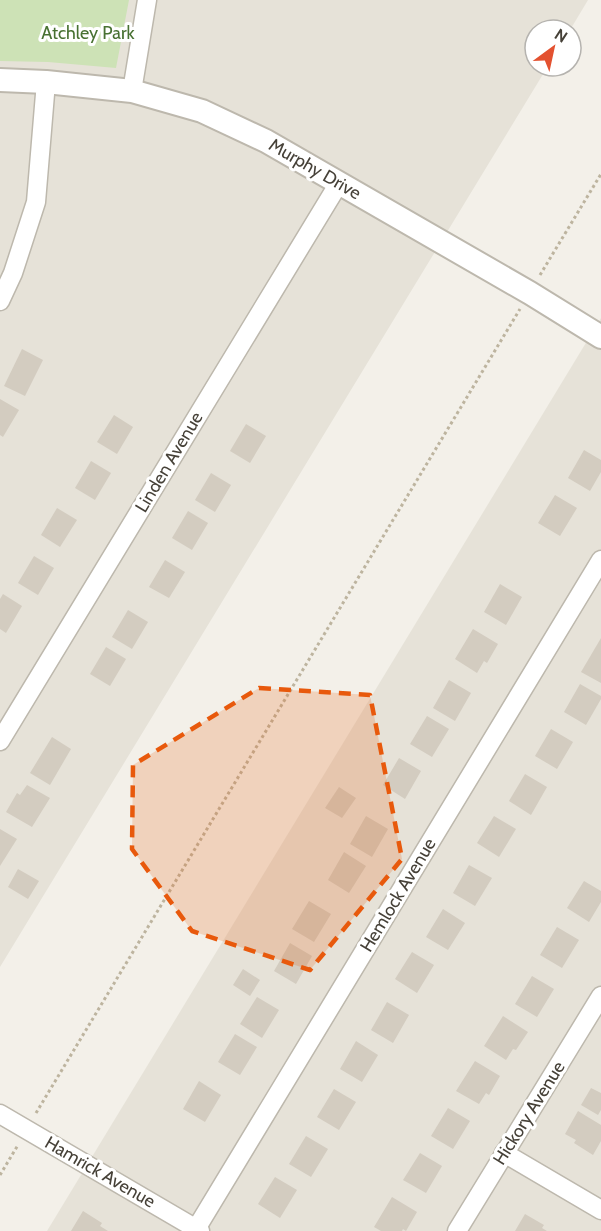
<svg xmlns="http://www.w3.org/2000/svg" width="601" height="1231" font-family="Cabin,sans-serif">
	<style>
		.residential { fill: #e6e2d8 }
		.green { fill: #cde2b6 }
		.building { fill: #d3ccc0 }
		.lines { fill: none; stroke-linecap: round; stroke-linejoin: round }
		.minor-casing { stroke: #bdb8ad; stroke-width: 21 }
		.tertiary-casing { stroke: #bdb8ad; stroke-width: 26 }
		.path { stroke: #bdb49f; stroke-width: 3; stroke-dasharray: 3 3; stroke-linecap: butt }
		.minor { stroke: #fff; stroke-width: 18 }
		.tertiary { stroke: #fff; stroke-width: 22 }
		.marked { fill: #e8590c; fill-opacity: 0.2; stroke: #e8590c; stroke-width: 4.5; stroke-dasharray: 12 8; stroke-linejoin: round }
		.labels { text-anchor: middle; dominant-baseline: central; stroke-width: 6; stroke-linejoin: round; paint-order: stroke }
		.park-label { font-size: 18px; fill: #487132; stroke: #fff }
		.street-label { font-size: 18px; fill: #464138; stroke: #fff }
	</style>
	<rect width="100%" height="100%" fill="#f3f0e9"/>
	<!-- residential -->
	<g class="residential">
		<path d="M0,0H588L570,30H535V66H548L0,967Z"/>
		<path d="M601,318V1231H47Z"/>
	</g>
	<!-- green -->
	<path class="green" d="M0,0H129L116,68L48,62L0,61Z"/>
	<!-- building -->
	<g class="building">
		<path d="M22,349L43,360L25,396L4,386Z"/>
		<path d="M0,399L19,410L3,437L0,435Z"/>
		<path d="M114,415L133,427L117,454L97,442Z"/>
		<path d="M246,424L266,436L250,463L230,451Z"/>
		<path d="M584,450L601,460V472L590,491L568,478Z"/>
		<path d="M91,461L111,473L95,500L75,488Z"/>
		<path d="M211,473L231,485L215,512L195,500Z"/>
		<path d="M555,495L577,508L560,536L538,523Z"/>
		<path d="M57,508L77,520L60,547L41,535Z"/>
		<path d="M188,511L208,523L192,550L172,538Z"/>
		<path d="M34,556L54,568L38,595L18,583Z"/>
		<path d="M165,560L185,572L169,598L149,587Z"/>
		<path d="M500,584L522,597L506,625L484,612Z"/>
		<path d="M3,594L22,606L6,633L0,629V599Z"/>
		<path d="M128,610L148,622L132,649L112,637Z"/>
		<path d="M473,629L498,644L487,663L484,661L477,673L455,659Z"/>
		<path d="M601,638V683L581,672Z"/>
		<path d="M106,647L126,659L110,686L90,674Z"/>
		<path d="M449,680L471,693L455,721L433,708Z"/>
		<path d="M580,684L601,696V699L586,725L564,712Z"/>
		<path d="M427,716L449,729L432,757L410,744Z"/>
		<path d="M551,729L573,742L557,769L535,756Z"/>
		<path d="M52,737L71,749L50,785L30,773Z"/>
		<path d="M399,758L421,771L405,799L383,785Z"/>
		<path d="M525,774L547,787L531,815L509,801Z"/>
		<path d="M27,785L50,798L32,827L6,812L17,793L20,795Z"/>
		<path d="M339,787L356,798L342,818L325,808Z"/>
		<path d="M366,816L388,829L372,857L350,844Z"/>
		<path d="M494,816L516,829L499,857L477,843Z"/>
		<path d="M0,829L17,839L0,866Z"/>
		<path d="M344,852L366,866L349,893L328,880Z"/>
		<path d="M469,865L492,878L475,906L453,893Z"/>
		<path d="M18,869L39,881L28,899L8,887Z"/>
		<path d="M584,881L601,891V902L589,922L567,908Z"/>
		<path d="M309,901L331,914L314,942L292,929Z"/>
		<path d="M443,909L465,923L448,950L426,937Z"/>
		<path d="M557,927L579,940L562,968L540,955Z"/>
		<path d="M290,943L312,956L296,984L274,971Z"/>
		<path d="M412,952L434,965L417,993L395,979Z"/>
		<path d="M243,969L260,980L250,996L233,985Z"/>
		<path d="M532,976L554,989L537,1017L515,1004Z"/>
		<path d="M257,997L279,1010L262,1038L240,1024Z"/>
		<path d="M387,1002L409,1015L393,1043L371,1030Z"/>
		<path d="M503,1016L528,1032L516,1050L513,1049L506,1060L484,1046Z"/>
		<path d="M235,1034L257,1047L240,1075L218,1062Z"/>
		<path d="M356,1041L378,1055L362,1082L340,1069Z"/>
		<path d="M475,1061L500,1076L489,1095L486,1093L479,1104L456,1091Z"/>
		<path d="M199,1081L221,1095L205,1122L183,1109Z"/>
		<path d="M591,1088L601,1093V1110L598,1115L581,1105Z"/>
		<path d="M334,1089L356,1102L339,1130L317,1117Z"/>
		<path d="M448,1108L470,1121L453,1149L431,1136Z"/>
		<path d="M578,1111L601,1125V1141L593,1155L574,1143L576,1140L565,1134Z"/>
		<path d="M306,1136L328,1149L311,1177L289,1164Z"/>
		<path d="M420,1153L442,1166L426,1193L403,1180Z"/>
		<path d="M275,1177L297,1190L280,1218L258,1204Z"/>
		<path d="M392,1197L417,1212L406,1231L403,1229L402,1231H381L374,1227Z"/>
		<path d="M83,1211L102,1223L100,1226L108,1231H71Z"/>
		<path d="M525,1214L544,1225L542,1228L547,1231H515Z"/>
	</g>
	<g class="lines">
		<!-- minor casing -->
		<g class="minor-casing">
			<g id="minor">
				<path d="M132,91L147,0"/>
				<path d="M0,301L13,273L36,202L46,82"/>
				<path d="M0,741L339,183"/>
				<path d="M0,1114L200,1231"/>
				<path d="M504,1153L601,1210"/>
				<path d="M196,1229L601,560"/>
				<path d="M457,1231L601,996"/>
			</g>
		</g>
		<!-- tertiary casing -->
		<g class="tertiary-casing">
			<path id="tertiary" d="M0,80L46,82L132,91L202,111L266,141L530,293L601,337"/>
		</g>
		<!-- path -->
		<g class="path">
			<path d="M540,275L601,174"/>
			<path d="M36,1113L520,309"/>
			<path d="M0,1175L18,1145"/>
		</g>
		<!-- minor -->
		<use href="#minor" class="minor"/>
		<!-- tertiary -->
		<use href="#tertiary" class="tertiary"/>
	</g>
	<!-- marked area -->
	<path class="marked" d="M259,688L370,695L402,859L310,970L192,931L132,849L133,765Z"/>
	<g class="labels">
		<!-- park labels -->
		<g class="park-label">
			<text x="88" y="33">Atchley Park</text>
		</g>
		<!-- street labels -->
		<g class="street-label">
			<text transform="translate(315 169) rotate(30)">Murphy Drive</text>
			<text transform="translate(169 462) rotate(-59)">Linden Avenue</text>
			<text transform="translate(398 895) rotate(-59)">Hemlock Avenue</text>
			<text transform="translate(529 1113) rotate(-58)">Hickory Avenue</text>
			<text transform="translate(100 1172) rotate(30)">Hamrick Avenue</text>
		</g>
	</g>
	<!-- north arrow -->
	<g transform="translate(553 48) rotate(33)"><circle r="28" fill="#ffffff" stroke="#b5b3af" stroke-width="1.5"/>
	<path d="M0-4.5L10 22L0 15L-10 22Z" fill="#e35130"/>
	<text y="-9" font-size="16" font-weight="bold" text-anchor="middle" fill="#464138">N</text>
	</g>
</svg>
